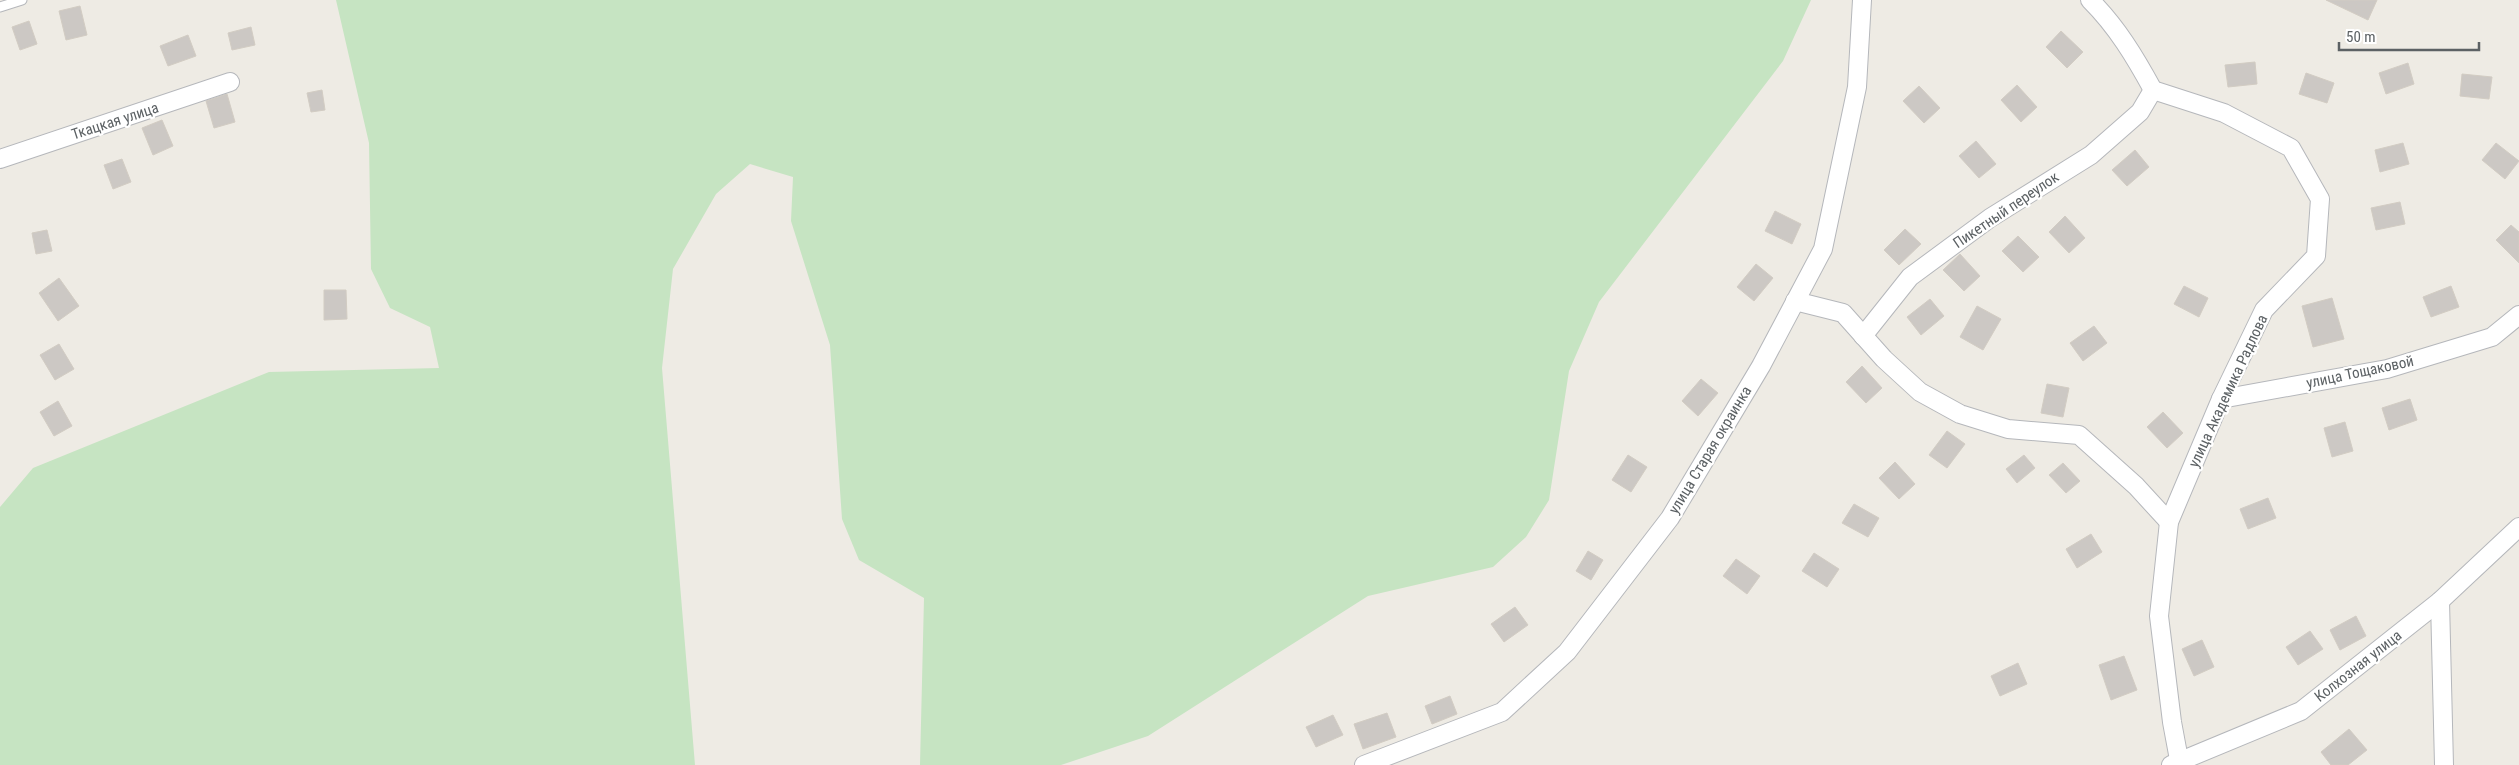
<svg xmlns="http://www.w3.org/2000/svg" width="2519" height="765" font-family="'Roboto Condensed',sans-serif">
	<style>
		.green { fill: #c6e4c2 }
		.building { fill: #ccc8c4; stroke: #d2ccc3 }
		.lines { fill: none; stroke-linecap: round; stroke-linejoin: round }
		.lane-casing { stroke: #b5b7bb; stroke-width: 11 }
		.street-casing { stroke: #b5b7bb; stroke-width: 20 }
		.lane { stroke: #fff; stroke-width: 9 }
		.street { stroke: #fff; stroke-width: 18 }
		.labels { text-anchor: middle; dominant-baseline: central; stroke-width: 4.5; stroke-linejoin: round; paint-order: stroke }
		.street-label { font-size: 15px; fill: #5c6164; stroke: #fff }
	</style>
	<rect width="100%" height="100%" fill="#eeebe4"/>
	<!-- green -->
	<path class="green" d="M336,0H1811L1783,61L1599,302L1569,371L1549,500L1526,537L1493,567L1368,596L1148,736L1061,765H920L924,598L859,560L842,519L830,345L791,221L793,177L750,164L716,194L673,269L662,368L695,765H0V507L33,468L269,372L439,368L430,327L390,308L371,269L369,143Z"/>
	<!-- building -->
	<g class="building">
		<path d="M2326,0H2377L2368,20Z"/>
		<path d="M80,6L87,35L66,40L59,11Z"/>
		<path d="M29,21L37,44L20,50L12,27Z"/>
		<path d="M251,27L255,45L232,50L228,33Z"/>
		<path d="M2061,31L2083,52L2067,68L2046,47Z"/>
		<path d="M188,35L196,56L168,66L160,46Z"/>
		<path d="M2255,62L2257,84L2228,87L2225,65Z"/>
		<path d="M2408,63L2414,84L2386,94L2379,73Z"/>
		<path d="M2306,73L2334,83L2327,103L2299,94Z"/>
		<path d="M2462,74L2492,77L2489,99L2460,96Z"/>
		<path d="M2017,85L2037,107L2021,122L2001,100Z"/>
		<path d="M1919,86L1940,108L1924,123L1903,101Z"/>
		<path d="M322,90L325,110L311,112L307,93Z"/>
		<path d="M227,94L235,122L214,128L206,101Z"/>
		<path d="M162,120L173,146L153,155L142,128Z"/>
		<path d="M1976,141L1996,164L1979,178L1959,156Z"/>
		<path d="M2403,143L2409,164L2380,172L2375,150Z"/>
		<path d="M2496,143L2519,161L2505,179L2482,160Z"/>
		<path d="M2135,150L2149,167L2127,186L2112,170Z"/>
		<path d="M122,159L131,182L113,189L104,165Z"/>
		<path d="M2400,202L2405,224L2376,230L2371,208Z"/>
		<path d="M1775,211L1801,224L1792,244L1765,231Z"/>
		<path d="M2065,216L2085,238L2069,253L2049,232Z"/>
		<path d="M2511,225L2519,232V263L2496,240Z"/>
		<path d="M1905,229L1921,244L1899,265L1884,250Z"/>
		<path d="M47,230L52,251L36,254L32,233Z"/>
		<path d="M2018,236L2039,257L2023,272L2002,251Z"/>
		<path d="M1960,254L1980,276L1964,291L1943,270Z"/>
		<path d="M1756,264L1773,278L1754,301L1737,287Z"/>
		<path d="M59,278L79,306L58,321L39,293Z"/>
		<path d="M2184,286L2208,298L2199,317L2174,304Z"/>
		<path d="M2451,286L2459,307L2431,317L2423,297Z"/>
		<path d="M324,290H346L347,319L324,320Z"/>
		<path d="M2332,298L2344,339L2313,347L2302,306Z"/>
		<path d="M1930,299L1944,316L1921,335L1907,317Z"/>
		<path d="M1977,306L2001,319L1983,350L1960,337Z"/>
		<path d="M2094,326L2107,343L2083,361L2070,343Z"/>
		<path d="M59,344L74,369L55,380L40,355Z"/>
		<path d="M1862,366L1882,388L1866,403L1846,382Z"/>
		<path d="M1701,379L1718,393L1698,416L1682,401Z"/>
		<path d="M2047,384L2069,388L2063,417L2041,413Z"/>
		<path d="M2410,399L2417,420L2389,430L2382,408Z"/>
		<path d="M58,401L72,426L54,436L40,412Z"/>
		<path d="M2163,412L2183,433L2167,448L2147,427Z"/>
		<path d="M2345,422L2353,451L2332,457L2324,428Z"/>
		<path d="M1947,431L1965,444L1947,468L1929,455Z"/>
		<path d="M1628,455L1647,467L1631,492L1612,480Z"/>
		<path d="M2024,455L2035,468L2017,483L2006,469Z"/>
		<path d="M1895,462L1915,484L1899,499L1879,478Z"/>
		<path d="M2063,463L2080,481L2066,493L2049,475Z"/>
		<path d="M2268,498L2276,518L2248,529L2240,509Z"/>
		<path d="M1854,504L1879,518L1868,537L1842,523Z"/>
		<path d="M2091,534L2102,552L2077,568L2066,549Z"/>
		<path d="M1588,551L1603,560L1591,580L1576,571Z"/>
		<path d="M1814,553L1839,569L1827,587L1802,571Z"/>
		<path d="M1736,559L1760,576L1747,594L1723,576Z"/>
		<path d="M1515,607L1528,625L1504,642L1491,624Z"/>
		<path d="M2356,616L2366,636L2340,650L2330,630Z"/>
		<path d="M2310,631L2323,649L2298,665L2286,647Z"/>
		<path d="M2202,640L2214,667L2194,676L2182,649Z"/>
		<path d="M2124,656L2137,690L2111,700L2099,665Z"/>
		<path d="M2018,663L2027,684L2000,696L1991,676Z"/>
		<path d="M1450,696L1457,714L1432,724L1425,706Z"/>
		<path d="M1387,713L1396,737L1363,749L1354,724Z"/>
		<path d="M1333,715L1343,735L1316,747L1306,727Z"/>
		<path d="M2349,729L2367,750L2348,765H2331L2321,752Z"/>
	</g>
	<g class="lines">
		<!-- lane casing -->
		<g class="lane-casing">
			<path id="lane" d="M0,7L22,0"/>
		</g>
		<!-- street casing -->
		<g class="street-casing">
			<g id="street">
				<path d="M2090,0C2117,27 2135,57 2153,90L2224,113L2291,148L2320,199L2316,256L2264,310L2221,399L2169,522L2159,616L2172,722L2180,765"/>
				<path d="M0,159L230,82"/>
				<path d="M1795,301L1843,313L1884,359L1920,392L1960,414L2008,429L2079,435L2136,486L2169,522"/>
				<path d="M1863,336L1910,277L1990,218L2091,155L2140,112L2153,90"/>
				<path d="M2221,399L2387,369L2492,337L2519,315"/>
				<path d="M2440,601L2444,765"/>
				<path d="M1364,765L1502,712L1567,652L1670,518L1761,366L1823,249L1857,87L1862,0"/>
				<path d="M2171,765L2301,711L2440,601L2519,527"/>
			</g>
		</g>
		<!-- lane -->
		<use href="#lane" class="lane"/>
		<!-- street -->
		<use href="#street" class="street"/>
	</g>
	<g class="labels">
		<!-- street labels -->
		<g class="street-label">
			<text transform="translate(115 121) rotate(-18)">Ткацкая улица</text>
			<text transform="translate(2006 210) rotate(-34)">Пикетный переулок</text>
			<text transform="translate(2360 372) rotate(-12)">улица Тощаковой</text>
			<text transform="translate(2228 391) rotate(-65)">улица Академика Радлова</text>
			<text transform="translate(1710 450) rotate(-59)">улица Старая окраинка</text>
			<text transform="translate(2358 666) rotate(-38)">Колхозная улица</text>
		</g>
	</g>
	<!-- scale -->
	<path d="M2339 42v8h140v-8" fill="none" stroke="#5c6164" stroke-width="2.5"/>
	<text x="2346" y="42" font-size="15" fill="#5c6164" stroke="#ffffff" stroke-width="4" paint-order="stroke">50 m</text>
</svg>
